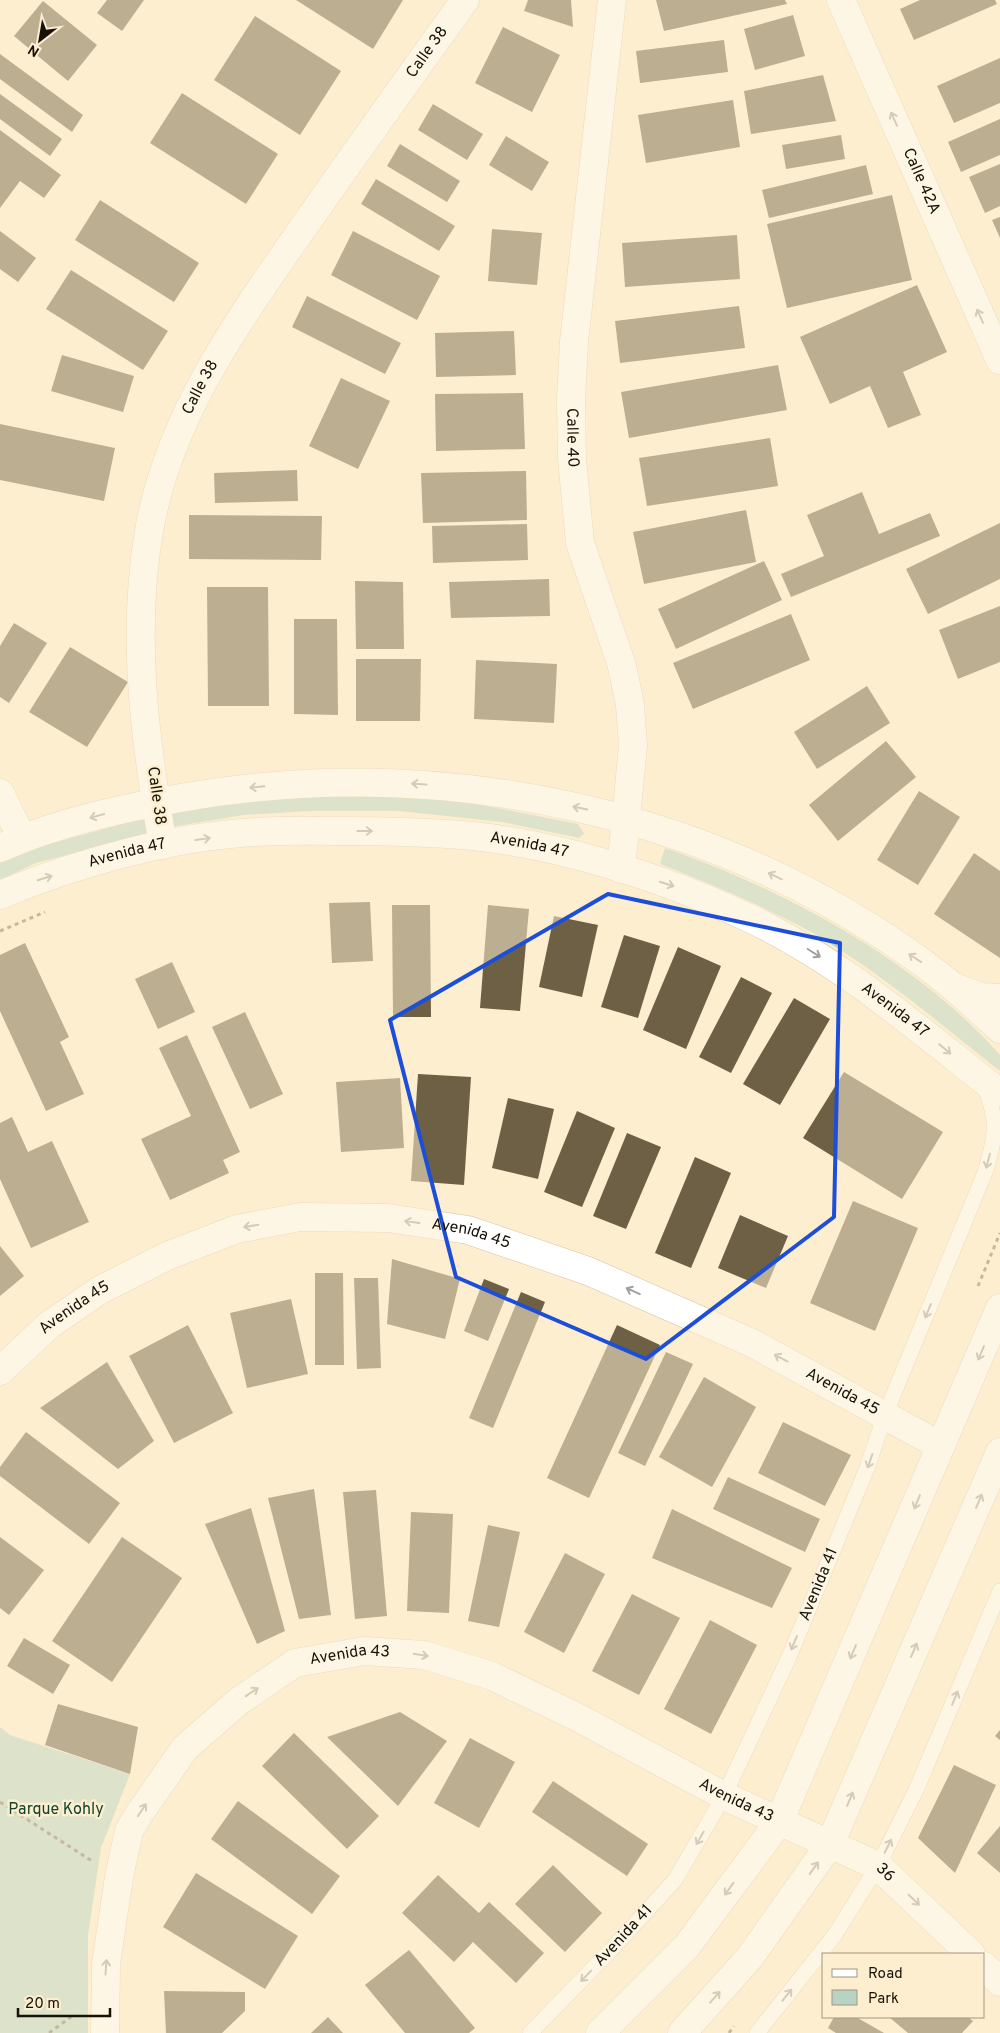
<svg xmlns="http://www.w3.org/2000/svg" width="1000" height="2033" font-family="Overpass,sans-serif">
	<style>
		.green { fill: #b7d3c4 }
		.building { fill: #6d6044 }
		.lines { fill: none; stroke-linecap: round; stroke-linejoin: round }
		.lane-casing { stroke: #d3c4a6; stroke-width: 16 }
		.street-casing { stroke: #d3c4a6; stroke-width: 29 }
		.secondary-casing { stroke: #d3c4a6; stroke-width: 29 }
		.primary-casing { stroke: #d3c4a6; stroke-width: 29 }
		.path { stroke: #817763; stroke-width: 3; stroke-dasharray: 4 4; stroke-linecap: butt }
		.lane { stroke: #fff; stroke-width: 15 }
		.street { stroke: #fff; stroke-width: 28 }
		.secondary { stroke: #fff; stroke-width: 28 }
		.primary { stroke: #fff; stroke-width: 28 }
		.oneway { stroke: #a2a09c }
		.marked { fill: none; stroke: #1d4ed8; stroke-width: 4; stroke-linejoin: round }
		.labels { text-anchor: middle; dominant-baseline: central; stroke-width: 5; stroke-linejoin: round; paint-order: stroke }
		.street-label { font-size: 16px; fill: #171207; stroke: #fdeecf }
		.park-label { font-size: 16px; fill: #11432f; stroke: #fdeecf }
	</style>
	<rect width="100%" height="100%" fill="#fdeecf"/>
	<!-- green -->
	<g class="green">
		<path d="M298,796L446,798L578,824L584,834L579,838L502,822L399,811H308L244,815L177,826L36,863L0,880V863L30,849L175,810Z"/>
		<path d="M665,848C781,888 918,961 1000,1055V1071C940,1024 880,972 813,933C764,906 713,885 660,864Z"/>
		<path d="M0,1727L10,1735L130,1774L101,1848L88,1935V2033H0Z"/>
	</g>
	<!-- building -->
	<g class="building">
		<path d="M107,0H144L122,31L97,13Z"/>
		<path d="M296,0H403L373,49Z"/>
		<path d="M528,0H571L573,27L524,11Z"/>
		<path d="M656,0H785L787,4L664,31Z"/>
		<path d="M920,0H995L997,4L914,40L900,9Z"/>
		<path d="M43,1L97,45L68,81L14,36Z"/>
		<path d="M793,15L805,56L755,70L744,29Z"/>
		<path d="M255,16L341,71L300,135L214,80Z"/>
		<path d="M503,27L560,55L532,112L475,83Z"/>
		<path d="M724,40L728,72L640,83L636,51Z"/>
		<path d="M0,54L83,115L72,132L0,79Z"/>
		<path d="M1000,58V103L954,123L937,86Z"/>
		<path d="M823,75L836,121L751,134L744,91Z"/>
		<path d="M182,93L278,154L246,204L150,143Z"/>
		<path d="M0,94L62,139L50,156L0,119Z"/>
		<path d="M733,100L740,147L646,163L638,115Z"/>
		<path d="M433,104L483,134L467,160L418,130Z"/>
		<path d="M1000,119V155L961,172L948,142Z"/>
		<path d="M0,130L61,175L44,198L20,181L0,208Z"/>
		<path d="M841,135L845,159L786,169L782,145Z"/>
		<path d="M506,136L549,162L532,191L489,165Z"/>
		<path d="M400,144L460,181L447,202L387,166Z"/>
		<path d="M1000,164V206L985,213L969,177Z"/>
		<path d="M866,165L873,194L769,218L762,190Z"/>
		<path d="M376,179L455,226L439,251L361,204Z"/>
		<path d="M892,195L912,280L787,308L767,224Z"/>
		<path d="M100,200L199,263L174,302L75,240Z"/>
		<path d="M1000,217V238L992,220Z"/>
		<path d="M492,229L542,233L537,285L488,281Z"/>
		<path d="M0,231L36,258L18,282L0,269Z"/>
		<path d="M353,231L440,276L417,320L331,275Z"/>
		<path d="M737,235L740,279L625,287L622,243Z"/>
		<path d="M71,270L168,331L143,370L46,309Z"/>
		<path d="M917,285L947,352L903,372L921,415L888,428L870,386L830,404L800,337Z"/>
		<path d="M307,296L401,343L385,374L292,327Z"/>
		<path d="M739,306L745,348L620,363L615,321Z"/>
		<path d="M514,331L516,375L436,377L435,333Z"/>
		<path d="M62,355L134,376L123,412L51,391Z"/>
		<path d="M778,365L787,410L629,438L621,392Z"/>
		<path d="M341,378L390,401L358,469L309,446Z"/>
		<path d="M523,393L525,449L436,451L435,394Z"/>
		<path d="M0,424L115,448L104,501L0,480Z"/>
		<path d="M770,438L778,486L647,506L639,458Z"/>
		<path d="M297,470L298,501L215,503L214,473Z"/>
		<path d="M526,471L527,520L423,523L421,473Z"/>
		<path d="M862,492L879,534L930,513L940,536L791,597L781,574L824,556L807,515Z"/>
		<path d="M746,510L756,562L644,584L633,532Z"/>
		<path d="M189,515L322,516L321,560L189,559Z"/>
		<path d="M1000,523V579L928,614L906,569Z"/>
		<path d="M527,524L528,560L433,563L432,526Z"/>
		<path d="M764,561L782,600L676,649L658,609Z"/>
		<path d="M549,579L550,616L451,618L449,582Z"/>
		<path d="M355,581L403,582L404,649H356Z"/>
		<path d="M207,587H268L269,706H208Z"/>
		<path d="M1000,606V662L958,679L939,630Z"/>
		<path d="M791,614L810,660L693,709L673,663Z"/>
		<path d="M294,619H337L338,715L294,714Z"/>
		<path d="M14,623L47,643L9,703L0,697V646Z"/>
		<path d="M70,647L128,682L87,747L29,712Z"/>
		<path d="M356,659H421L420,721H356Z"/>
		<path d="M476,660L557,664L554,723L474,719Z"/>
		<path d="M867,686L890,723L817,769L794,732Z"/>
		<path d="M886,741L916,777L838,841L809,805Z"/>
		<path d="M919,791L960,817L918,885L877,860Z"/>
		<path d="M974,853L1000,871V958L934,914Z"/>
		<path d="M370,902L373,961L332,963L329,903Z"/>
		<path d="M392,905H430L431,1017H393Z"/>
		<path d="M488,905L529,909L520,1011L480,1008Z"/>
		<path d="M554,916L598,925L582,997L539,987Z"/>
		<path d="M624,935L660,946L638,1018L601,1007Z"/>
		<path d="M25,943L69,1037L60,1042L84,1094L46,1111L0,1011V955Z"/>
		<path d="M678,947L721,966L686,1049L643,1030Z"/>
		<path d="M172,962L195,1012L158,1029L135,979Z"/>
		<path d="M741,977L772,993L731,1073L699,1057Z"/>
		<path d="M794,998L830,1019L780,1105L743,1084Z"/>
		<path d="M245,1012L283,1094L250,1109L212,1027Z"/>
		<path d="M187,1035L240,1152L223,1160L229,1173L170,1200L141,1139L191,1116L159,1048Z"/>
		<path d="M844,1072L943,1132L902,1199L803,1138Z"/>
		<path d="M418,1074L471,1077L464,1185L411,1181Z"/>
		<path d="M400,1078L404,1148L341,1152L336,1082Z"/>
		<path d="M508,1098L554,1109L538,1179L492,1168Z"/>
		<path d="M577,1111L615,1128L582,1207L544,1192Z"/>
		<path d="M12,1117L28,1152L52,1141L89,1222L31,1248L0,1179V1123Z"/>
		<path d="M627,1133L661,1147L626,1229L593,1216Z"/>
		<path d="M695,1157L731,1173L691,1268L655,1253Z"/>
		<path d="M853,1201L918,1228L875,1331L810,1303Z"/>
		<path d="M740,1215L788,1236L766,1288L718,1268Z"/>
		<path d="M0,1246L24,1276L0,1296Z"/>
		<path d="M392,1259L460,1279L445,1339L387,1324Z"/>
		<path d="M315,1273H343L344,1365H315Z"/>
		<path d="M354,1278H378L381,1368L357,1369Z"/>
		<path d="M484,1279L509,1289L488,1341L464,1331Z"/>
		<path d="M521,1292L545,1302L493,1428L469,1418Z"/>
		<path d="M291,1299L308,1374L247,1388L230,1313Z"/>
		<path d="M188,1325L233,1413L174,1443L129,1356Z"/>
		<path d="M617,1325L660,1345L589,1498L547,1478Z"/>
		<path d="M666,1352L693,1364L645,1466L618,1453Z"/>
		<path d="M107,1362L154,1441L118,1469L40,1408Z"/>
		<path d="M704,1377L756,1407L712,1487L659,1457Z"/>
		<path d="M783,1422L851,1455L825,1506L758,1473Z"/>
		<path d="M26,1432L120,1503L89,1544L0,1476V1467Z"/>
		<path d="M728,1477L820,1519L805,1552L713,1509Z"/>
		<path d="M314,1489L331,1615L299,1619L268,1498Z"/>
		<path d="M376,1490L387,1616L355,1619L343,1492Z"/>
		<path d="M251,1508L285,1631L257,1644L205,1524Z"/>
		<path d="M672,1509L792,1568L772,1608L652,1558Z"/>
		<path d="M411,1512L453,1514L449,1613L407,1611Z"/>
		<path d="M488,1525L520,1532L499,1627L468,1621Z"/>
		<path d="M0,1537L44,1570L9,1615L0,1608Z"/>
		<path d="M122,1537L182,1578L112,1682L52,1641Z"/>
		<path d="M565,1553L605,1574L564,1653L524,1632Z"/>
		<path d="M632,1594L680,1618L639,1695L592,1671Z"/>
		<path d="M710,1620L757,1645L711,1734L664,1709Z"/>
		<path d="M24,1638L70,1665L53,1694L7,1666Z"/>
		<path d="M58,1704L138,1727L130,1774L45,1745Z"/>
		<path d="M400,1712L447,1741L398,1806L327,1737Z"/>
		<path d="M1000,1730V1740L995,1736Z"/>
		<path d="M294,1733L379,1816L347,1849L262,1766Z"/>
		<path d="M470,1738L515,1762L479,1828L434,1803Z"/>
		<path d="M954,1765L996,1785L955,1873L918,1838Z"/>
		<path d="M553,1781L648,1844L627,1876L532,1812Z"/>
		<path d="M238,1801L340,1876L312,1914L211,1839Z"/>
		<path d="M1000,1826V1873L977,1853Z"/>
		<path d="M553,1865L602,1913L565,1952L515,1904Z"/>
		<path d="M196,1873L298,1936L265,1989L163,1927Z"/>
		<path d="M438,1875L479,1913L489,1902L544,1953L516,1983L473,1942L454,1962L402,1913Z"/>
		<path d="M409,1950L475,2028L469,2033H405L365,1985Z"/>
		<path d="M164,1991L245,1992V2011L222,2033H166Z"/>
		<path d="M328,2017L343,2033H311Z"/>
		<path d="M834,2017H856L884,2033H836L828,2028Z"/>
		<path d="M889,2017H968L973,2021L962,2033H908Z"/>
	</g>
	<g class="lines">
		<!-- lane casing -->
		<g class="lane-casing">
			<g id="lane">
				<path id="s1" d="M530,2033L610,1951L675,1880L724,1796L789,1657L867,1468L885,1415L986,1170C997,1130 998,1122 984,1084"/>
				<path d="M757,2033L834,1936L878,1866L917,1788L1000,1591"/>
			</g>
		</g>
		<!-- street casing -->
		<g class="street-casing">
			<g id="street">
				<path id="s2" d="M612,0L574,342L571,400L572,459L580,543L622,666L630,705L633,746L621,869"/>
				<path id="s3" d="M841,0L1000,360"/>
				<path d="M0,793L22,838"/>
				<path id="s4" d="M163,845C145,742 131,636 149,531C168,420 235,325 298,235C353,156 409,78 465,0"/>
				<path id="s5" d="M0,1371L49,1325L100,1290L167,1256L237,1229L300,1217L388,1218L468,1230L588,1271L752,1343L941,1446"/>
				<path d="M984,1966L1000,1982"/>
				<path id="s6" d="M105,2033L106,1964L119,1877L129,1831L139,1814L185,1748L239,1701L295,1663L364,1651L424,1655L492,1676L577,1717L724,1796L878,1866L971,1954"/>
			</g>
		</g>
		<!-- secondary casing -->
		<g class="secondary-casing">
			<g id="secondary">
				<path d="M0,848C58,822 124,808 186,797C445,753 719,811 931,969C955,987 977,1008 1000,1029"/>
				<path id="s7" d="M0,895C76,863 174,836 257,832C284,830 311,831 338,831C383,831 428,832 473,836C565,846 664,878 747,917C841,961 919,1030 1000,1093"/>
			</g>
		</g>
		<!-- primary casing -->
		<g class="primary-casing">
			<g id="primary">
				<path d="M954,987L981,997L1000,998"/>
				<path d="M600,2033L687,1946L779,1822L1000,1308"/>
				<path d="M682,2033L750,1957L830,1844L1000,1452"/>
			</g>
		</g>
		<!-- path -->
		<g class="path">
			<path d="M0,931L45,912"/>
			<path d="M978,1286L1000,1233"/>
			<path d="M0,1802L92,1861"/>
			<path d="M49,2033L75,2014"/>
			<path d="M729,2033L734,2026"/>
		</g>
		<!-- lane -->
		<use href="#lane" class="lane"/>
		<!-- street -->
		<use href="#street" class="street"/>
		<!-- secondary -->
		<use href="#secondary" class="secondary"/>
		<!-- primary -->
		<use href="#primary" class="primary"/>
	</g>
	<!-- one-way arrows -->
	<defs><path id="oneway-shaft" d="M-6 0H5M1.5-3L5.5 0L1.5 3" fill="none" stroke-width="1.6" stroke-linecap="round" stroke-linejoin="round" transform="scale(1.25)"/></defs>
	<g class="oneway">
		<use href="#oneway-shaft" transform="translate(894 119) rotate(-114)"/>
		<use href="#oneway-shaft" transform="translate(980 316) rotate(-114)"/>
		<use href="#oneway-shaft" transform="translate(419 784) rotate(-177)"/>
		<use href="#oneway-shaft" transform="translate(257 787) rotate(174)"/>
		<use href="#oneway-shaft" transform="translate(580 808) rotate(-168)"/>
		<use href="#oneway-shaft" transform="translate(97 816) rotate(165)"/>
		<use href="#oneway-shaft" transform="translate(365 831)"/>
		<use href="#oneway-shaft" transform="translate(203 839) rotate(-8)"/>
		<use href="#oneway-shaft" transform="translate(775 876) rotate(-154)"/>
		<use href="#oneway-shaft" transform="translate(45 878) rotate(-18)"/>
		<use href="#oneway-shaft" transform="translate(667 884) rotate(18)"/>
		<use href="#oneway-shaft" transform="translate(814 953) rotate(32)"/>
		<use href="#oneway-shaft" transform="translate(915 958) rotate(-146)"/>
		<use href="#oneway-shaft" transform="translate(945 1049) rotate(40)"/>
		<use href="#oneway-shaft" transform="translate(988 1161) rotate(105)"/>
		<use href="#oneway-shaft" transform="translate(412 1222) rotate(-172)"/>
		<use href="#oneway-shaft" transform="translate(251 1226) rotate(170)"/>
		<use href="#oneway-shaft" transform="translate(633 1291) rotate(-156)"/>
		<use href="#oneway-shaft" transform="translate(928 1311) rotate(112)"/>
		<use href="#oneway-shaft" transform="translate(981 1353) rotate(113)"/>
		<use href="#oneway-shaft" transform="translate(781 1358) rotate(-152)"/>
		<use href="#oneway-shaft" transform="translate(870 1461) rotate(109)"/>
		<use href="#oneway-shaft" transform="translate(979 1501) rotate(-67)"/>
		<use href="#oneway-shaft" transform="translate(917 1502) rotate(113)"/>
		<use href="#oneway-shaft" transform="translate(794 1643) rotate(113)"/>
		<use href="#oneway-shaft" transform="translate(914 1650) rotate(-67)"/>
		<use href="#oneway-shaft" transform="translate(853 1652) rotate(113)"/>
		<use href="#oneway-shaft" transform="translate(421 1655) rotate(9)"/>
		<use href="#oneway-shaft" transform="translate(252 1692) rotate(-34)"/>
		<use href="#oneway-shaft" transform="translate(955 1698) rotate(-67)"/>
		<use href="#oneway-shaft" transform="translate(850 1799) rotate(-67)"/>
		<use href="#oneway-shaft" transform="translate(142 1810) rotate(-56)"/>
		<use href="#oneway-shaft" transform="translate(700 1838) rotate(120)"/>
		<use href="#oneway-shaft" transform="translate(888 1846) rotate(-63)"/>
		<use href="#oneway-shaft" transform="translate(814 1868) rotate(-55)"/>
		<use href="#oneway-shaft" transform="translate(729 1889) rotate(126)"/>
		<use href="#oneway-shaft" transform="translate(914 1900) rotate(44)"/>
		<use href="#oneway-shaft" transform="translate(106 1967) rotate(-86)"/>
		<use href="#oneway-shaft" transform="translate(586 1976) rotate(134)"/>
		<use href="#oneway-shaft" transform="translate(787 1995) rotate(-51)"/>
		<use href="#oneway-shaft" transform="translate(715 1997) rotate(-48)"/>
	</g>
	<!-- marked area -->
	<path d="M0 0H1000V2033H0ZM608,894L840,943L834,1217L646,1359L456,1277L390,1020Z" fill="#fdeecf" fill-opacity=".55" fill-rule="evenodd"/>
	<path class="marked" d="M608,894L840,943L834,1217L646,1359L456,1277L390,1020Z"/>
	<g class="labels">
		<!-- street labels -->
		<g class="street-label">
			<text stroke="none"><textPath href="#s4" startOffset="874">Calle 38</textPath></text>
			<text stroke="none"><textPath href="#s3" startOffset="198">Calle 42A</textPath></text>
			<text stroke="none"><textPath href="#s4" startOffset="469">Calle 38</textPath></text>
			<text stroke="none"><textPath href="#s2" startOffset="440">Calle 40</textPath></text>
			<text transform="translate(156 796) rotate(82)">Calle 38</text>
			<text stroke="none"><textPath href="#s7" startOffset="539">Avenida 47</textPath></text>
			<text stroke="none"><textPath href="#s7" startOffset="134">Avenida 47</textPath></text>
			<text stroke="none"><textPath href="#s7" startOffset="944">Avenida 47</textPath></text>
			<text stroke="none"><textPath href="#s5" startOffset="516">Avenida 45</textPath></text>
			<text stroke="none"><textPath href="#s5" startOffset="98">Avenida 45</textPath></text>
			<text stroke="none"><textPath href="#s5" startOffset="921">Avenida 45</textPath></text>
			<text stroke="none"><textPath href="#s1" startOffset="540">Avenida 41</textPath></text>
			<text stroke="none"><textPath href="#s6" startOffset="499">Avenida 43</textPath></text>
			<text stroke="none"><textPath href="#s6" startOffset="919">Avenida 43</textPath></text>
			<text stroke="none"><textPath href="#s6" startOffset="1085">36</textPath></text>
			<text stroke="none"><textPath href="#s1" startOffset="135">Avenida 41</textPath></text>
		</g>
		<!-- park labels -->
		<g class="park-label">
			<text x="56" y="1810">Parque Kohly</text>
		</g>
	</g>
	<!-- legend -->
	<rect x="822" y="1953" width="162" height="65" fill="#fdeecf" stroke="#a1967f"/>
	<rect x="832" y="1969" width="25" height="8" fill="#ffffff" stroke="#a1967f"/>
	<text x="868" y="1978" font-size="15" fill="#171207">Road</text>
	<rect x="832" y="1990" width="25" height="15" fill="#b7d3c4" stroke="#a1967f"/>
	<text x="868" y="2003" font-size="15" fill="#171207">Park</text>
	<!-- north arrow -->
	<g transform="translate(40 40) rotate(211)" stroke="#fdeecf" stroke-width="4" paint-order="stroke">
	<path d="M0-4L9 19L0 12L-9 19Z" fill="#171207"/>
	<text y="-8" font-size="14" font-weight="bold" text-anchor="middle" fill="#171207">N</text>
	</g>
	<!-- scale -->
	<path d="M18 2008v8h92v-8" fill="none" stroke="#171207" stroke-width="2.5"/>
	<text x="25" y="2008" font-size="15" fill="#171207" stroke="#fdeecf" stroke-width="4" paint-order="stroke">20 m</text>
</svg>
